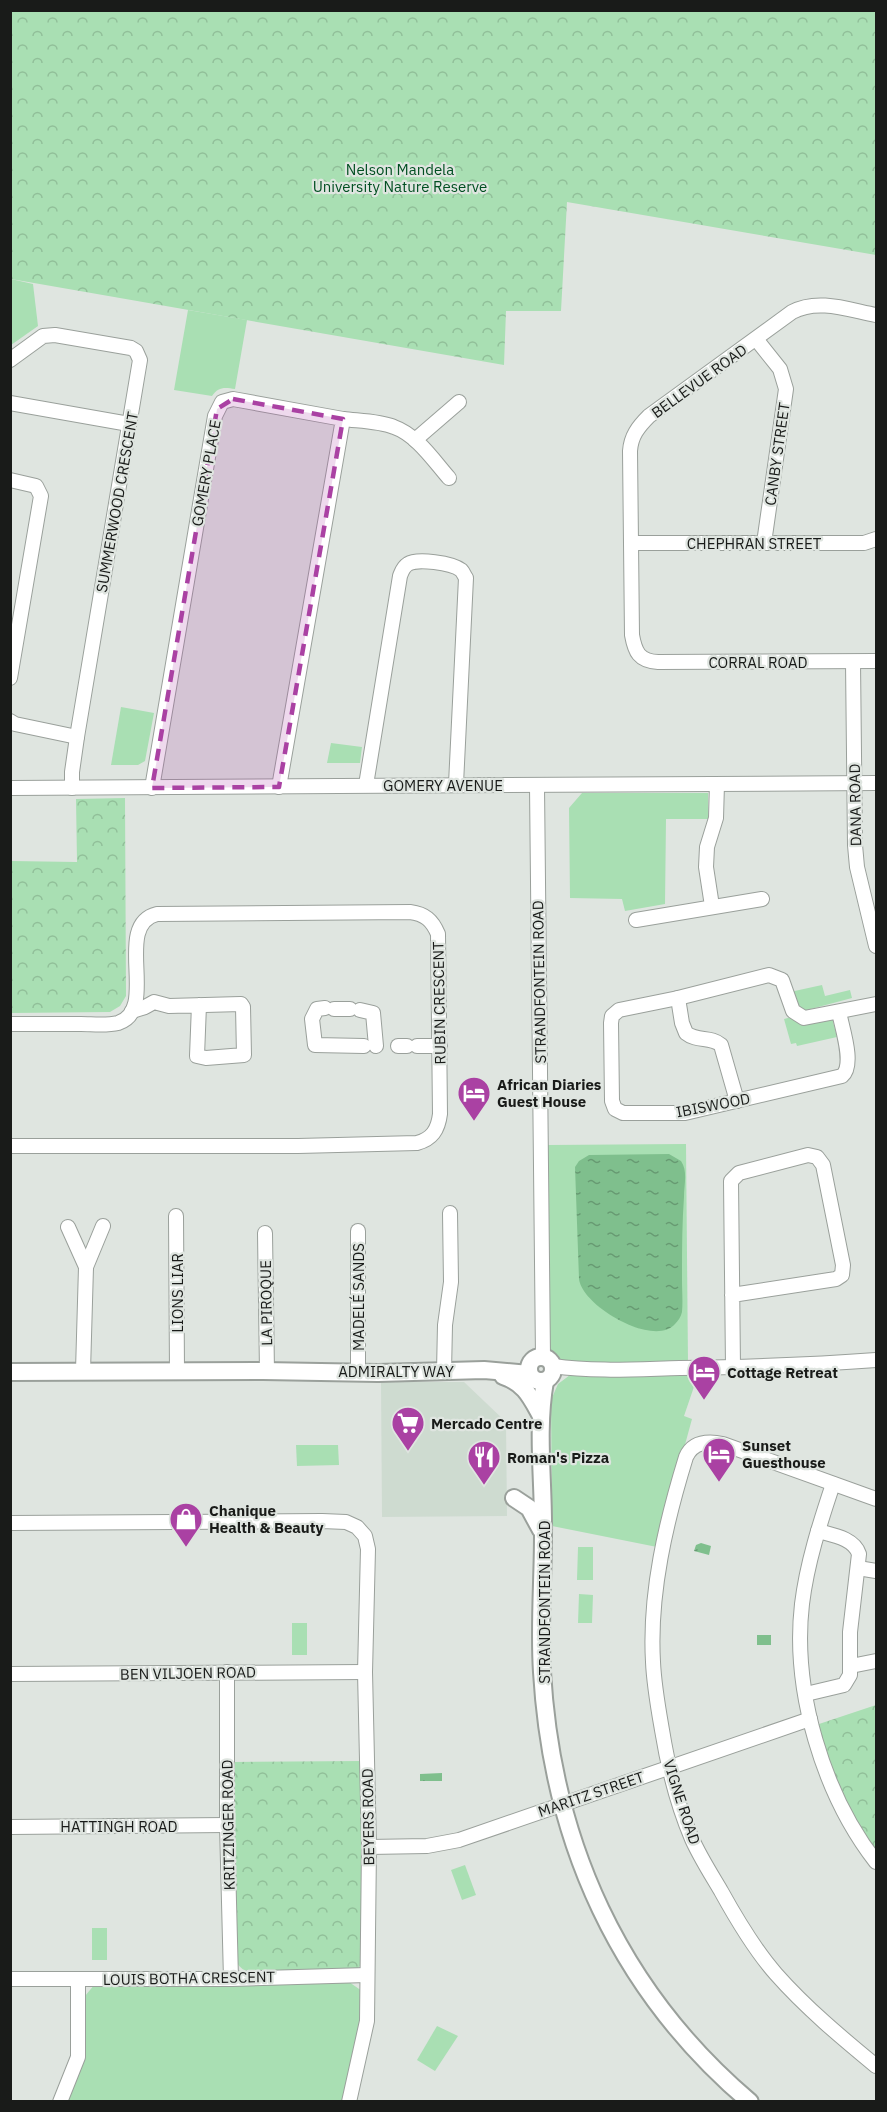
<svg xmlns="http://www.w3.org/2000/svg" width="887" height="2112" font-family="'IBM Plex Sans',sans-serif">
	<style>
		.built { fill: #cedbd0 }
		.green { fill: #a9dfb3 }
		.park { fill: url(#park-crowns) }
		.water { fill: url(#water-ripples) }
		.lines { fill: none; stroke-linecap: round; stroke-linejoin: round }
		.minor-casing { stroke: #9aa09b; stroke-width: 16 }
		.major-casing { stroke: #9aa09b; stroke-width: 20 }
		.minor { stroke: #fff; stroke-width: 14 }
		.major { stroke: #fff; stroke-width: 16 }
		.marked { fill: #aa41a3; fill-opacity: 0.2; stroke: #aa41a3; stroke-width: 4.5; stroke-dasharray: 12 8; stroke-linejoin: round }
		.labels { text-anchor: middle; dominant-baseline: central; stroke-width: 4.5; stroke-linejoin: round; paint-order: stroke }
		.park-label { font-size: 15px; fill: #014f21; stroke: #dfe5e0 }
		.street-label { font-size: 15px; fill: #191b19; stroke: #dfe5e0 }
		.poi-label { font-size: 15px; font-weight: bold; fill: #191b19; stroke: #dfe5e0; text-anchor: start }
	</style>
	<defs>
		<pattern id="park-crowns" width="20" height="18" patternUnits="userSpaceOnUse" patternTransform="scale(1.5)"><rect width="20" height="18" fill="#a9dfb3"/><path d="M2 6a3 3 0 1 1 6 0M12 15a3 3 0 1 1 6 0" fill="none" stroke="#91bf99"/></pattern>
		<pattern id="water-ripples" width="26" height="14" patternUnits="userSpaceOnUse" patternTransform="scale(1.5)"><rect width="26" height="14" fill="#7fbf8d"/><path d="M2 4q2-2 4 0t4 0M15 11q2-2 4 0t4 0" fill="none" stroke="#679a72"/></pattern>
	</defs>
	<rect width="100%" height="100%" fill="#dfe5e0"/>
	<!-- built -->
	<path class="built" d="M381,1382H464L506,1422L507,1516L382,1517Z"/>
	<!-- green -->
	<g class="green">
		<path d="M11,279L33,284L38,326L11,345Z"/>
		<path d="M188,310L247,320L235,389C224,387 218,387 212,396L174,390Z"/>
		<path d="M121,707L154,713L145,761L138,765H111Z"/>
		<path d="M331,743L362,747L360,763H327Z"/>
		<path d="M582,793H708V819H666L665,904L625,911L622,899L570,898L569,808Z"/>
		<path d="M822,985L825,996L850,990L852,998L807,1010L797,1009L790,992Z"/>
		<path d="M831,1014L837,1037L797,1046L796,1043L791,1044L784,1019L795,1016Z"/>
		<path d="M686,1144L688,1363H565C554,1361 549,1356 545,1345L548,1145Z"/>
		<path d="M570,1375H698L684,1416L692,1419L657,1547L552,1526L551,1400L558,1384Z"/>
		<path d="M296,1445H338L339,1465L297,1466Z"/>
		<path d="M578,1547H593V1580H577Z"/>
		<path d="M579,1594L593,1595L592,1623H578Z"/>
		<rect x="292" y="1623" width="15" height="32"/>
		<path d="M465,1865L476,1895L462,1900L451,1870Z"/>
		<rect x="92" y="1928" width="15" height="32"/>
		<path d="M349,1982L362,1991L367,2001L345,2101L65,2102L85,1996L95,1984Z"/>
		<path d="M437,2026L458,2036L435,2071L417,2060Z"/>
	</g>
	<!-- park -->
	<g class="park">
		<path d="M10,11H876V255L567,202L561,311H506L504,365L11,279Z"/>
		<path d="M125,798L126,996L120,1006L110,1012L11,1013V861L77,862L76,799Z"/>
		<path d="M876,1705V1854L855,1822L829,1769L816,1725Z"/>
		<path d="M364,1761L361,1965L356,1970L247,1972C240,1968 237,1964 234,1957L233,1762Z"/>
	</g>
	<!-- water -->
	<g class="water">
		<path d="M669,1154L681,1161C688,1171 684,1185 684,1197C682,1225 682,1252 682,1280C682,1290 683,1302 682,1312C681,1317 678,1321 675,1324C654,1348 582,1306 579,1279L575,1167L579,1161L589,1155Z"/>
		<path d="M701,1543L711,1546L709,1555L694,1551L696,1545Z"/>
		<rect x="757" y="1635" width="14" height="10"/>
		<path d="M442,1773V1781H420V1774Z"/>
	</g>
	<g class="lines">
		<!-- minor casing -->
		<g class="minor-casing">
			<g id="minor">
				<path d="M876,315C849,310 818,298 792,312L649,416C638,427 631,436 630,451L632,635C635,652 639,661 658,662L876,661"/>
				<path d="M756,339L780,369L786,389L764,543"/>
				<path d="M10,360L43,336L55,335L131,348L136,351L140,360L77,737L72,772V788"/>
				<path d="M10,403L129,424"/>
				<path d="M343,419C359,421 379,421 394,427C417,435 434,461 449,478"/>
				<path d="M415,440L459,402"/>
				<path d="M10,480L36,486L41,496L10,678"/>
				<path d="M631,543H864L876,539"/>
				<path d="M853,662L855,845L857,867L876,946"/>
				<path d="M10,721L15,724L77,737"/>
				<path d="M366,785L400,576C402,571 403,567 408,564C417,558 452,563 461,570C463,572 464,575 466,578L456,784"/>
				<path d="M537,786L543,1357"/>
				<path d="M10,788L876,783"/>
				<path d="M152,788L215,416L222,402L233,399L343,419L279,787"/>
				<path d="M712,906L706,867L707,847L716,818L717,784"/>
				<path d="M636,920L762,899"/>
				<path d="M678,998L682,1023L686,1033C697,1042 711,1036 721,1045L737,1101"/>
				<path d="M325,1008L317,1009L312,1019L315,1045L364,1046"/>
				<path d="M334,1009H350"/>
				<path d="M360,1010L373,1013L376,1046"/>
				<path d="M132,1011L145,1007L154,1002L169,1006L241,1004L243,1007L244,1055L206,1058L197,1056L199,1005"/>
				<path d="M839,1012C842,1028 855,1065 842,1076L685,1113H623L615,1109L612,1101L611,1023L612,1016L619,1010L678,998L769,975L782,980L793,1011L804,1018L876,1004"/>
				<path d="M10,1024C34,1024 57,1024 81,1024C92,1024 106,1026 118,1023C160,1010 112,925 157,914L410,912C425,914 432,920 438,934L440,1114C438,1130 432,1139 417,1143L298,1146H10"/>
				<path d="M398,1046H407"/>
				<path d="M417,1046H440"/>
				<path d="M176,1216L177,1371"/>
				<path d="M68,1227L86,1267"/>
				<path d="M265,1233L267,1372"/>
				<path d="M732,1295L836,1279L842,1275L843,1265L823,1165L817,1157L808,1155L739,1173L731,1181L733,1367"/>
				<path d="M553,1366C595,1372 638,1369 680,1368C746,1367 811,1365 876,1360"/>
				<path d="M83,1371L86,1267L103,1226"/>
				<path d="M444,1371L445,1325L451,1282L450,1213"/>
				<path d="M358,1372V1231"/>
				<path d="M833,1484C820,1523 807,1563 802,1604C792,1690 823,1794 876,1862"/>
				<path d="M876,1499L723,1444C708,1441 693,1441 686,1457C666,1522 649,1593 653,1662C654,1685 658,1707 662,1730C668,1767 677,1804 692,1839C700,1857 711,1874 721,1891C737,1920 754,1949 776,1974C806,2008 842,2038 876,2066"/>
				<path d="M10,1523L322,1521L346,1522L357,1527L365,1536L368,1549L365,1672L369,1847L367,2021L349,2102"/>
				<path d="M858,1568L876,1571"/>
				<path d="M851,1666L876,1661"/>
				<path d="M227,1672V1825L231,1979"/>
				<path d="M10,1674L365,1672"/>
				<path d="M806,1694L844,1685L850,1675V1632L859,1554C854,1538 832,1535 818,1531"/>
				<path d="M10,1827L227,1825"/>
				<path d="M369,1847L427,1846L459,1840L810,1719"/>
				<path d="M10,1979H231L367,1975"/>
				<path d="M60,2102L78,2057V1979"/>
			</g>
		</g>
		<!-- major casing -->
		<g class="major-casing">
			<g id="major">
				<circle cx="541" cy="1369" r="12"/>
				<path d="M10,1372L263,1371L378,1373L484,1370L529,1374"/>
				<path d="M503,1376C524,1383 530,1396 540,1414"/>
				<path d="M545,1381C536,1432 544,1484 543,1535C543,1581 539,1627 542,1672C552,1842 619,1991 750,2102"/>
				<path d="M514,1498L529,1508L541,1530"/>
			</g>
		</g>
		<!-- minor -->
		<use href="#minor" class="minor"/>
		<!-- major -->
		<use href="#major" class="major"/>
	</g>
	<!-- marked area -->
	<path class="marked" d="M233,399L343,419L279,787L152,788L217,409Z"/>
	<!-- icons -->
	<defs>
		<g id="hotel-pin" transform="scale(1.725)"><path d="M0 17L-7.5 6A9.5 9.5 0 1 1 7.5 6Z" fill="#aa41a3" stroke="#dfe5e0"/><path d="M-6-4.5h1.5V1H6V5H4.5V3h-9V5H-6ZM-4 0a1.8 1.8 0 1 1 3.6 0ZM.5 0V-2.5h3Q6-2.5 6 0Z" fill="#fff"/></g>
		<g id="supermarket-pin" transform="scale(1.725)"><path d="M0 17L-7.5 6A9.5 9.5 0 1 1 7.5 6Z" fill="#aa41a3" stroke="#dfe5e0"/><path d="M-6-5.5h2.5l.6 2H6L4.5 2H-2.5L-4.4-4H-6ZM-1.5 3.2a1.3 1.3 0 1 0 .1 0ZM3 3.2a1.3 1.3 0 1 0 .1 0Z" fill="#fff"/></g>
		<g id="restaurant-pin" transform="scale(1.725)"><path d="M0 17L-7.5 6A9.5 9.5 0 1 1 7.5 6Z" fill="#aa41a3" stroke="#dfe5e0"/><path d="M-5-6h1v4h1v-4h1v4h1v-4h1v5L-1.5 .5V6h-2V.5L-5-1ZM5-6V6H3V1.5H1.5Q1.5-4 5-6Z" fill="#fff"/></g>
		<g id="shop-pin" transform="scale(1.725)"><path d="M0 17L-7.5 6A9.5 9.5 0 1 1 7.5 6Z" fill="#aa41a3" stroke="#dfe5e0"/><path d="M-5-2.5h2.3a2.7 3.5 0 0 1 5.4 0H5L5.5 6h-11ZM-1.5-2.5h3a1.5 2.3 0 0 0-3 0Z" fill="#fff"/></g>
	</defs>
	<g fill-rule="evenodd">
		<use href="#hotel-pin" x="474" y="1093"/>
		<use href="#hotel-pin" x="704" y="1372"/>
		<use href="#supermarket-pin" x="408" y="1423"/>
		<use href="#hotel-pin" x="719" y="1454"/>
		<use href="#restaurant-pin" x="484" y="1457"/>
		<use href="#shop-pin" x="186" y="1519"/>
	</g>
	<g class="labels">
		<!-- park labels -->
		<g class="park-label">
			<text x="400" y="169">Nelson Mandela<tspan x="400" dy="17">University Nature Reserve</tspan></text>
		</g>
		<!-- street labels -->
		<g class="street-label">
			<text transform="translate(699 381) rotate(-36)">BELLEVUE ROAD</text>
			<text transform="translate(777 454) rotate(-82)">CANBY STREET</text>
			<text transform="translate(206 473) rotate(-80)">GOMERY PLACE</text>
			<text transform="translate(117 502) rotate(-80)">SUMMERWOOD CRESCENT</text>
			<text x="754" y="543">CHEPHRAN STREET</text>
			<text x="758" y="662">CORRAL ROAD</text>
			<text x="443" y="785">GOMERY AVENUE</text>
			<text transform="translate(855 805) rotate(-91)">DANA ROAD</text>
			<text transform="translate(539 982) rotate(-91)">STRANDFONTEIN ROAD</text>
			<text transform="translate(439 1003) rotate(-91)">RUBIN CRESCENT</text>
			<text transform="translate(713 1105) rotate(-11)">IBISWOOD</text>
			<text transform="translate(177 1293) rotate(-90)">LIONS LIAR</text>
			<text transform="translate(358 1297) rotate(-90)">MADELÉ SANDS</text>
			<text transform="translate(266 1303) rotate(-91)">LA PIROQUE</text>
			<text x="396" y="1371">ADMIRALTY WAY</text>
			<text transform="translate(544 1602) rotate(-90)">STRANDFONTEIN ROAD</text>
			<text transform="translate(188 1673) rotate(-1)">BEN VILJOEN ROAD</text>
			<text transform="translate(591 1794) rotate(-19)">MARITZ STREET</text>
			<text transform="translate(682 1802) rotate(72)">VIGNE ROAD</text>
			<text transform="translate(368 1817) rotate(-91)">BEYERS ROAD</text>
			<text transform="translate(228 1825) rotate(-91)">KRITZINGER ROAD</text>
			<text x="119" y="1826">HATTINGH ROAD</text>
			<text transform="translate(189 1978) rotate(-1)">LOUIS BOTHA CRESCENT</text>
		</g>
		<!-- poi labels -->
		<g class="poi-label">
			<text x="497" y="1084">African Diaries<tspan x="497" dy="17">Guest House</tspan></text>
			<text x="727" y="1372">Cottage Retreat</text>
			<text x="431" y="1423">Mercado Centre</text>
			<text x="742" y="1445">Sunset<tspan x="742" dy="17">Guesthouse</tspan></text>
			<text x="507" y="1457">Roman's Pizza</text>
			<text x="209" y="1510">Chanique<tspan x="209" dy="17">Health &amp; Beauty</tspan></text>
		</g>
	</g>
	<!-- border -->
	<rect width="887" height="2112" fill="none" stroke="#191b19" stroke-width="24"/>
</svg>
